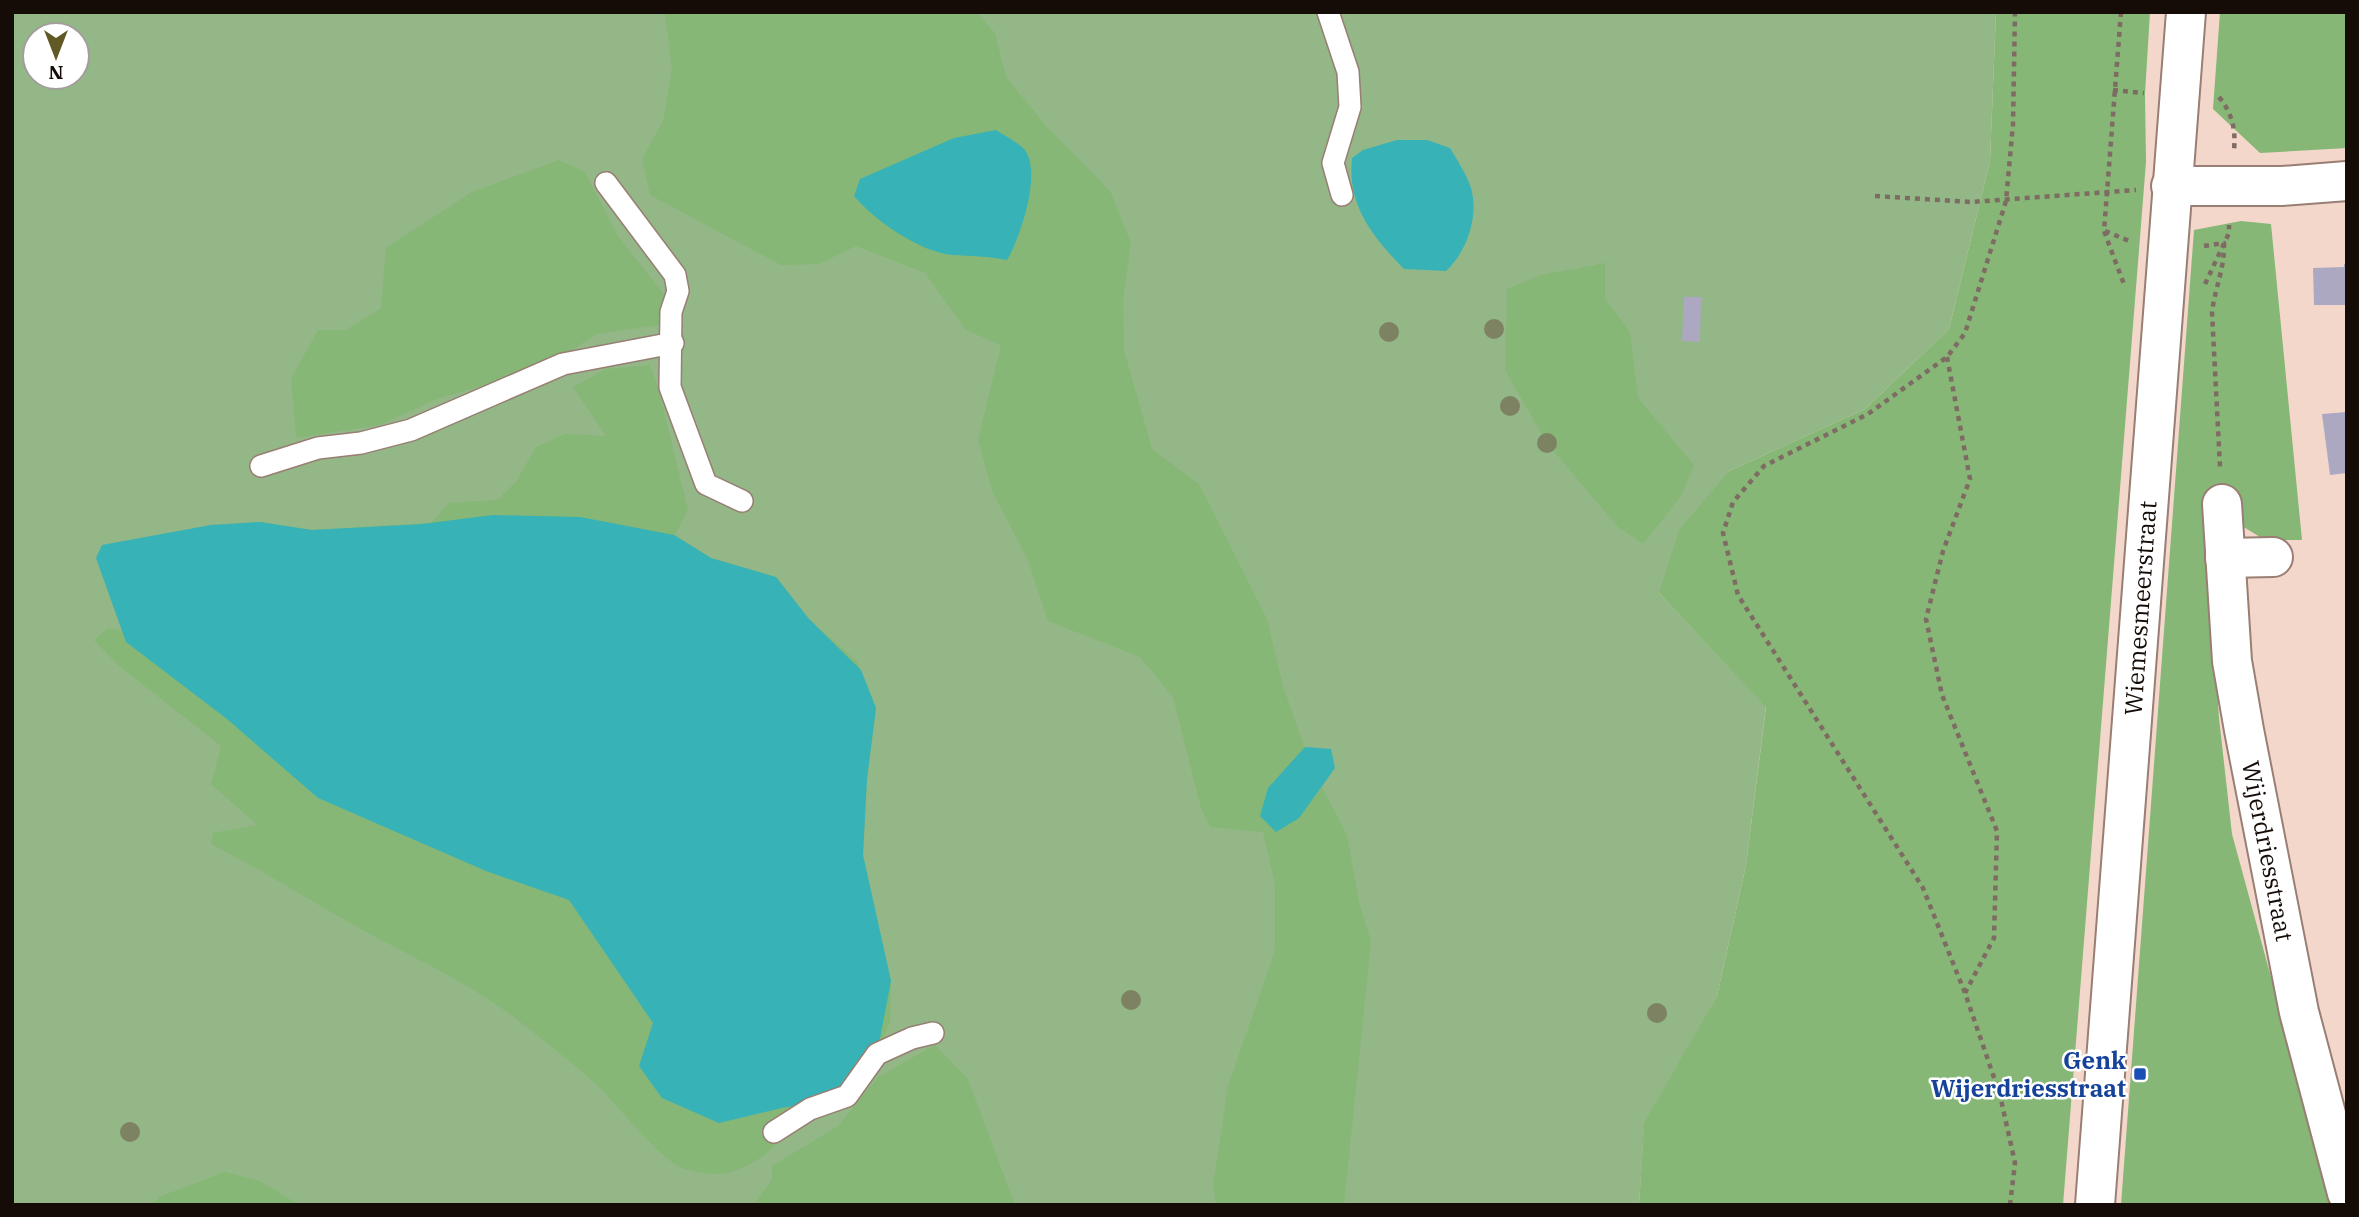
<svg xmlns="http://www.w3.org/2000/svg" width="2359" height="1217" font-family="'IBM Plex Serif',serif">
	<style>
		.green { fill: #93b787; fill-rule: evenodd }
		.forest { fill: #86b776 }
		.water { fill: #37b2b7 }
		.building { fill: #aca8c1 }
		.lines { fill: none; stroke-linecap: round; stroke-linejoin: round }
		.service-casing { stroke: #987e73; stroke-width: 24 }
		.minor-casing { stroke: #987e73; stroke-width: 42 }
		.secondary-casing { stroke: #987e73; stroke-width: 42 }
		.path { stroke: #7e6b63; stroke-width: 4.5; stroke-dasharray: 5 5; stroke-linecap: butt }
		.service { stroke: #fff; stroke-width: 21 }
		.minor { stroke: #fff; stroke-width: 38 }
		.secondary { stroke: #fff; stroke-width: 38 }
		.tree { fill: #7d8263 }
		.transit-dot { fill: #1a4fb4; stroke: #fff; stroke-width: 2.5 }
		.labels { text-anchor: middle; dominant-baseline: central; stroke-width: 5; stroke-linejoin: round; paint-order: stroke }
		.street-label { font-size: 24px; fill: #150c08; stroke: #fff }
		.transit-label { font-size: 24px; font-weight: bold; fill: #164399; stroke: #fff; text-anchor: end }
	</style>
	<rect width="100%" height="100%" fill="#f4d7cb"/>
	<!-- green -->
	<path class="green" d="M12,12H1996L1990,161L1949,329L1865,409L1729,471L1659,593L1766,706L1746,865L1717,996L1644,1129L1639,1205H12ZM35,35H77V77H35Z"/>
	<!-- forest -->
	<g class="forest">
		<path d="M665,12H976L995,33L1006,77L1046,126L1110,191L1131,243L1123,300L1124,350L1152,449L1199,484L1267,619L1283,686L1311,766L1347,835L1359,902L1371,941L1344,1205H1216L1213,1186L1228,1086L1275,951V884L1263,832L1210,827L1201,808L1173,697L1140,657L1048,621L1028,560L992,491L978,440L1001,345L966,330L925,273L856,246L819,264L781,265L650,195L642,159L663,121L672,68Z"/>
		<path d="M1996,12H2150L2145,94L2146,162L2063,1205H1639L1644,1123L1717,996L1746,865L1766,707L1659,593L1679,530L1729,471L1865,409L1949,329L1990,161Z"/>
		<path d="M2220,12H2347V148L2260,153L2213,109Z"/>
		<path d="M559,160L585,172L618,236L666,297L660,325L596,334L563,356L488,384L437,399L380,425L296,438L291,379L318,330H346L381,308L386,248L472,192Z"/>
		<path d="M2241,221L2271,224L2302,540H2265L2237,523L2210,584L2219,718L2232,834L2333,1205H2121L2194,230Z"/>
		<path d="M1605,263V298L1630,332L1638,398L1694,465L1681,496L1643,544L1617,526L1547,443L1505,370L1507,289L1541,275Z"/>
		<path d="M650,365L658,387L688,510L675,535L711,558L776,577L809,619L857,662L876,708L867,779L863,855L891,981L890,1022L877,1054L826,1104L793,1106C794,1137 756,1167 727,1173C717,1176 695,1172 685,1169C662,1162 619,1107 601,1089C575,1064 543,1040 515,1018C465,980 409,956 354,925C306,898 260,869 211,844L213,833L257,825L211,784L221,746L118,665L94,640L108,628L149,636L167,535L211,525L260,522L312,530L431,523L449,503L497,500L516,482L536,447L565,434L606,436L573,387L606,369Z"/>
		<path d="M935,1045L968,1079L1015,1205H753L772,1180V1166L838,1126L878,1077Z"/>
		<path d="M225,1172L260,1181L299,1205H152L159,1197Z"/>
	</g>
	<!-- water -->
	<g class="water">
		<path d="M996,130C1005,136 1017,142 1024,149C1043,171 1020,238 1007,260C988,256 971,256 952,255C920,252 874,220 854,196L860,179L954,138Z"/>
		<path d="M1397,140H1427L1450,148C1457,160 1467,175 1471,188C1479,217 1467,251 1446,271L1404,269C1373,237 1347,206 1352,158L1363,150Z"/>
		<path d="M493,515L580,517L674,535L711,558L776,577L809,619L861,670L876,708L867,779L863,855L891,981L877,1054L826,1104L786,1107L719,1123L662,1098L639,1066L653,1023L569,900L486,871L318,798L227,719L126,642L96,558L102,545L211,525L260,522L312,530L422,524Z"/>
		<path d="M1305,747L1331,749L1335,768L1299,818L1276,832L1260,816L1268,788Z"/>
	</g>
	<!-- building -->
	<g class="building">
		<path d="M2344,264H2347V305H2314L2313,268L2344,267Z"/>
		<path d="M1684,297H1701L1700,342L1682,341Z"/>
		<path d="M2347,412V473L2330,475L2322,414Z"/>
	</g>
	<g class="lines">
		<!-- service casing -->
		<g class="service-casing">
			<g id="service">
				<path d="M1328,12L1348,72L1350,107L1333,163L1342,195"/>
				<path d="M606,183L675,275L678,291L671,312L670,387L706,484L742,501"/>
				<path d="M261,466L318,448L361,443L411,430L563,364L673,343"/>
				<path d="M774,1132L810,1109L847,1096L877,1054L912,1038L933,1033"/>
			</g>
		</g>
		<!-- minor casing -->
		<g class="minor-casing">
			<g id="minor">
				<path d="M2171,186H2282L2347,181"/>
				<path d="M2222,504L2232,661L2244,730L2299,1012L2347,1193"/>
				<path d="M2225,558L2273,557"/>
			</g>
		</g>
		<!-- secondary casing -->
		<g class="secondary-casing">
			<path id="secondary" d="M2095,1205L2186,12"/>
		</g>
		<!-- path -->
		<g class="path">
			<path d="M2121,12L2104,231L2125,287"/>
			<path d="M2113,90L2144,93"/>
			<path d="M2219,97C2232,113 2236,129 2234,150"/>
			<path d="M1875,196L1971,202L2136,190"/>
			<path d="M2105,231L2129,241"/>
			<path d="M2204,246L2224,243C2225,267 2215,288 2212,312L2220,467"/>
			<path d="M2205,284L2229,233V225"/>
			<path d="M1947,357L1970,479L1943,551L1926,619L1942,695L1997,831L1994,938L1965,993"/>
			<path d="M2010,1205L2015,1163L2000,1095L1965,993L1923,888L1738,595L1723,533L1733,502L1764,466L1868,414L1947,357L1965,333L2006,201L2013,124L2015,12"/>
		</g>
		<!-- service -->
		<use href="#service" class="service"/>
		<!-- minor -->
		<use href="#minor" class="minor"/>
		<!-- secondary -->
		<use href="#secondary" class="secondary"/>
	</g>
	<!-- trees -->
	<g class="tree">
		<circle cx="1494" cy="329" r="10"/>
		<circle cx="1389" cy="332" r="10"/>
		<circle cx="1510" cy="406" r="10"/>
		<circle cx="1547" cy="443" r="10"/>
		<circle cx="1131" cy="1000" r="10"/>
		<circle cx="1657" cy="1013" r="10"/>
		<circle cx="130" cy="1132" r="10"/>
	</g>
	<!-- markers -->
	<rect class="transit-dot" x="2133" y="1067" width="14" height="14" rx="3.5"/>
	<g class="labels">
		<!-- street labels -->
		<g class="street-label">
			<text transform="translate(2140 608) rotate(-86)">Wiemesmeerstraat</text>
			<text transform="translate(2268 851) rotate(79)">Wijerdriesstraat</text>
		</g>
		<!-- transit labels -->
		<g class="transit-label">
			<text x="2126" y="1060">Genk<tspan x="2126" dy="28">Wijerdriesstraat</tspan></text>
		</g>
	</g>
	<!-- border -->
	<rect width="2359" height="1217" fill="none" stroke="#150c08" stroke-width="28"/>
	<!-- north arrow -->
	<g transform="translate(56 56) rotate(180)"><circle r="33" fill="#ffffff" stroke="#a19e9c" stroke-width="2"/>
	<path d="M0-5L12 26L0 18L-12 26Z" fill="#625a26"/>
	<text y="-10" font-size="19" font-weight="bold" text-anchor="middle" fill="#150c08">N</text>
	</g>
</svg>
